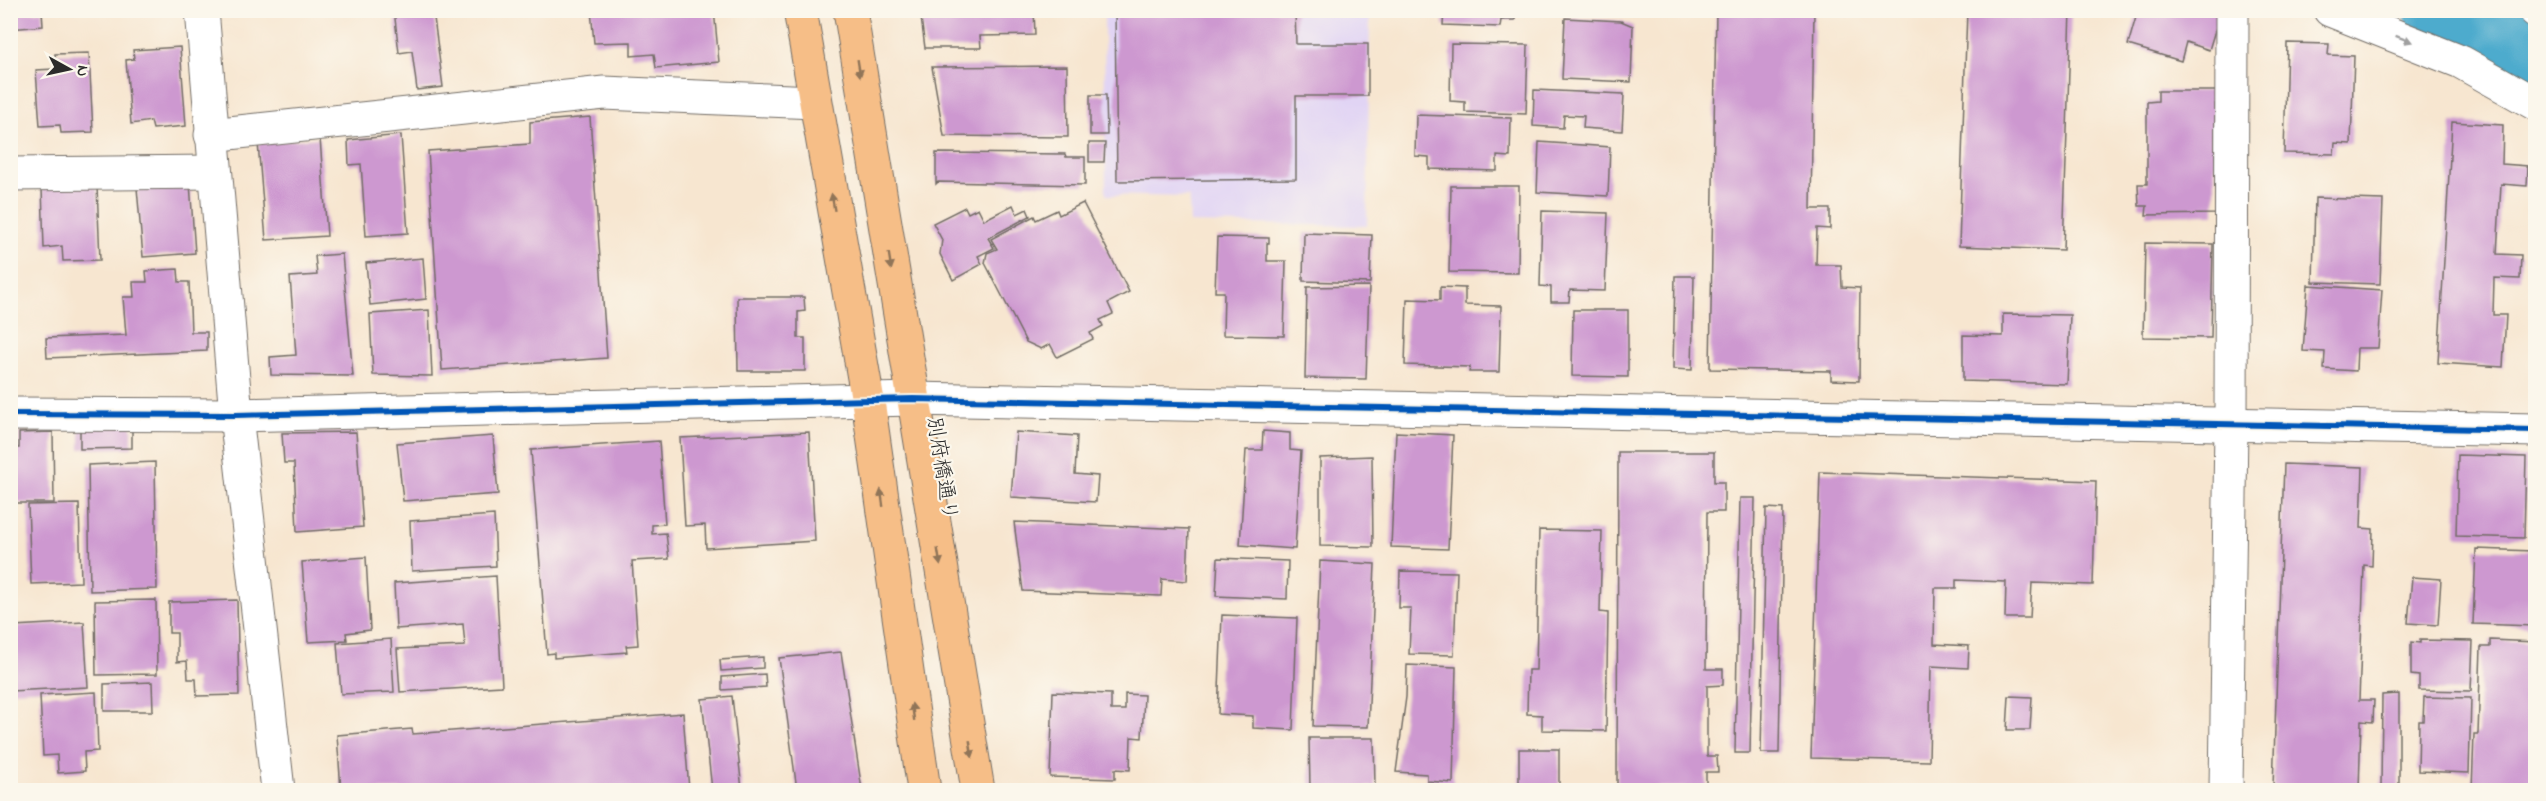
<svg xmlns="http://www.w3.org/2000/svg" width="2546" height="801" font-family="'Indie Flower','Klee One',sans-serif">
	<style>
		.built { fill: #e1d4f4 }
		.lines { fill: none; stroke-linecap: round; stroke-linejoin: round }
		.river { stroke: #4eabcd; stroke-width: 88 }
		.building { fill: #cd98d0 }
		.minor-casing { stroke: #726c65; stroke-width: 35 }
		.trunk-casing { stroke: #726c65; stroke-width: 35 }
		.minor { stroke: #fff; stroke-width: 33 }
		.trunk { stroke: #f6be87; stroke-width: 33 }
		.cycleway-casing { stroke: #fbf7ec; stroke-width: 10 }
		.cycleway { stroke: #0057b8; stroke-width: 6 }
		.oneway { fill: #a0a0a0 }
		.oneway2 { fill: #907459 }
		.labels { text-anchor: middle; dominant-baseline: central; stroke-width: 4.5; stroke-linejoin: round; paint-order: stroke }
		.street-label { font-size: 21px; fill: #2b2b2b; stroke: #fbf7ec }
	</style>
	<rect width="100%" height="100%" fill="#fbf7ec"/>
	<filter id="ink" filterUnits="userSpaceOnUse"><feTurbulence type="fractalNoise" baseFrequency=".0167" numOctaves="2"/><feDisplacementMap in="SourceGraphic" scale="12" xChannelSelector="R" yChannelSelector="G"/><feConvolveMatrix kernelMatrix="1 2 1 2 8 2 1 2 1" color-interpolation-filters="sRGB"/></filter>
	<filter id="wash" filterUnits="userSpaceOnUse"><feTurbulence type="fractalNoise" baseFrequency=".008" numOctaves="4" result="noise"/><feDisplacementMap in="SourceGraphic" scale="24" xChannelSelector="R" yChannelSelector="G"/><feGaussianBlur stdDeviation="1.35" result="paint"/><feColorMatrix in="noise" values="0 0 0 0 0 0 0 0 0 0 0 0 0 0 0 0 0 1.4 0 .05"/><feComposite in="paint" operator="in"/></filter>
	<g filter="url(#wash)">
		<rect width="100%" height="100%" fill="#f7e6d0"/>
		<!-- built -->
		<path class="built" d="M1104,11H1370L1367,226L1190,223L1189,197L1106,195Z"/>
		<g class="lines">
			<!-- river -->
			<path class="river" d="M2447,10L2536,56"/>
		</g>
		<g id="blocks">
			<!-- building -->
			<g class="building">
				<path d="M394,10H433L443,87L417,90L412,51L399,53Z"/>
				<path d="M591,10H714L719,62L656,68L654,54L631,56V42L594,43Z"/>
				<path d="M920,10H1034L1035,35L980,36L981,48H925Z"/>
				<path d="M1115,10H1295L1296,44H1368V96H1296V179L1117,181Z"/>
				<path d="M1444,10H1515V20H1501L1500,27L1443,25Z"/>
				<path d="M1585,10H1605V14L1585,12Z"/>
				<path d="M1716,10H1814L1811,209H1830V229L1817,228L1816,265H1841L1842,287L1860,288L1859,381L1831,380V371L1710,369Z"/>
				<path d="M1967,10H2071L2063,250L1959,246Z"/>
				<path d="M2138,10H2221L2209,50L2186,42L2181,61L2128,45Z"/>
				<path d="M42,11L43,26L10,29V14Z"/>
				<path d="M1565,18L1621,21L1633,26L1631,82L1562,79Z"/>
				<path d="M2287,43L2329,44L2328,55L2354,56L2351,144L2335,143L2334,154L2284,153Z"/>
				<path d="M1451,44L1528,45L1526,114L1465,112V102L1450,101Z"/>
				<path d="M180,47L186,126L153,129L151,121L131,124L126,60L134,59L133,50Z"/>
				<path d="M89,53L93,132L61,133L60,125L40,126L36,70L55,69V54Z"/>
				<path d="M1067,66L1068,137L944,136L932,67Z"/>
				<path d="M1534,90L1624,94L1622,131L1583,128L1584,116L1564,115L1563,128L1533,126Z"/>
				<path d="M2158,91H2221L2220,104H2215V214L2146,215L2147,206H2139L2138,184H2147V102L2158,101Z"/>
				<path d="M1090,95H1106L1107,135H1090Z"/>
				<path d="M1416,115L1511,118L1510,157L1497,156V171L1429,169V157L1415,156Z"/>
				<path d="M590,117L607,358L442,370L428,151L530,144V122Z"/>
				<path d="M2452,122L2503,125L2502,164L2528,166L2527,186L2501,184L2497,254L2521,255L2520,279L2494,278L2493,315H2506L2503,367L2438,363Z"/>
				<path d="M401,135L408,233L366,236L361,164L349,165L348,140Z"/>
				<path d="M320,138L327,236L266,240L258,143Z"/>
				<path d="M1539,142L1610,147L1608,196L1537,192Z"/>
				<path d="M1089,143H1105L1104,162H1089Z"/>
				<path d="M936,153L1065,154L1066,157H1085V185L938,182L936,184Z"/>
				<path d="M190,183L195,253L143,257L137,188Z"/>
				<path d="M97,186L100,260L63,261L62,246L44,248L42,188Z"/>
				<path d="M1451,186H1519L1518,273L1449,272Z"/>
				<path d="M2315,198L2383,200L2380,284L2313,282Z"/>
				<path d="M1083,203L1129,292L1108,303L1113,314L1100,320L1103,326L1090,333L1093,339L1057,357L1050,344L1041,349L1026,342L985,263L987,253L997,249L991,239L1034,216L1036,220L1057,210L1059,215Z"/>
				<path d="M1013,205L1017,214L1027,209L1030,216L988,238L994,248L978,256L982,264L953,280L940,254L942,240L933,223L965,207L968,213L978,208L984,220Z"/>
				<path d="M1542,211L1608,213L1605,291L1570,290L1569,302H1551V287L1540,286Z"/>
				<path d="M1304,233L1372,235L1370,283L1303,281Z"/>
				<path d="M1217,237L1269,238V243H1267V261H1286L1284,336L1223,335L1224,292H1215Z"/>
				<path d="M2145,243L2213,244L2211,338L2143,337Z"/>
				<path d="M342,254L353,376L271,375L270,357L296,355L290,277L317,275L315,256Z"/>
				<path d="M423,258L426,299L370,305L366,263Z"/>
				<path d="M178,269L179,282H189L191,332H207V351L47,358L46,338L126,335L123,297H134L133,282H147L146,271Z"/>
				<path d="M1675,276H1694L1692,370L1673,369Z"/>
				<path d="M2308,285L2382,290L2378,348H2357L2356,371L2324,369L2325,352L2303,351Z"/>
				<path d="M1369,286L1366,379L1305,378L1307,287Z"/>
				<path d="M1440,287L1465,288V305L1501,306L1499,372H1469L1470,367L1405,365L1407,299L1440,300Z"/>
				<path d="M737,297H804L805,311L798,312V338H805V371H738Z"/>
				<path d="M429,310L432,376L373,375L370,314Z"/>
				<path d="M1573,310H1628V377L1572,376Z"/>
				<path d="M2003,314L2070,315L2067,384L1963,381V335L2003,336Z"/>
				<path d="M132,420V448L80,449V421Z"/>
				<path d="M1263,431L1290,433V450L1301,451L1295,549L1240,545L1246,450H1262Z"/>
				<path d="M53,432L54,503H10V448H19V433Z"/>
				<path d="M356,432L363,527L297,532L294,463H284L282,433Z"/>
				<path d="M809,432L815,541L706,548L705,525L685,526L680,438Z"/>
				<path d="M1016,432L1077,436L1075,474L1098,476L1096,502L1011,497Z"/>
				<path d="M1396,432L1453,435L1448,549L1391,547Z"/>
				<path d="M493,436L498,494L403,501L397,443Z"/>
				<path d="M659,441L665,524L652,525V534L666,533L669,559L632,561L638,645L626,646L627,652L554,658V653L547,654L531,450Z"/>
				<path d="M1618,452H1714V482H1724V512H1707L1706,669H1723V685L1707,686V756H1717L1718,772H1706V788L1617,787Z"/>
				<path d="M2458,455L2526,457L2524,538L2456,536Z"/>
				<path d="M1372,456L1373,547L1320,546V458Z"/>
				<path d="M155,462L157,589L90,591L88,465Z"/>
				<path d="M2284,464L2363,467L2361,528L2373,529L2372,566L2364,565L2359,700H2374L2373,722L2361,721L2359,790L2273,787Z"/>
				<path d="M1820,472L2096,481L2093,585L2032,583L2030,618H2005L2006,582L1956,580V588H1935L1934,644L1969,646L1968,668L1931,666L1929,761L1811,758Z"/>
				<path d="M1740,498H1755L1750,753H1735Z"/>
				<path d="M79,504L81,582L31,584L28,505Z"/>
				<path d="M1766,508L1783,509L1779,753H1761Z"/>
				<path d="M494,515L496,566L412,571L410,521Z"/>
				<path d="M1014,522L1189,529L1187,581L1162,579L1161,596L1023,591Z"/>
				<path d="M1539,530L1602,531L1600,612L1608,613L1606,731L1542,730V715L1527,714L1528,670H1536Z"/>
				<path d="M2476,549L2533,551L2532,588L2536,589V626L2473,624Z"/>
				<path d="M366,557L370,630L346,633L347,640L308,642L302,562Z"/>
				<path d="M1218,558L1288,561L1287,599L1216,596Z"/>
				<path d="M1320,561L1375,564L1368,727L1313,726Z"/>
				<path d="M1400,571L1457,572L1454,655L1409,654L1411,608H1399Z"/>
				<path d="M496,576L502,686L400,692L397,649L465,646L463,624L396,629L394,583Z"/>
				<path d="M2412,577L2441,579L2438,625L2408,623Z"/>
				<path d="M156,600L157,674L96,675L95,601Z"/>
				<path d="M237,600L239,695L197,696L196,679H188L187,661L177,662V633H169V602Z"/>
				<path d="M1222,615L1297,618L1293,730L1253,728V716L1218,714Z"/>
				<path d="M84,622L88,687L10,691V647H15L14,626Z"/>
				<path d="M391,639L394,692L341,694L337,643Z"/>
				<path d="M2420,640L2473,641L2471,691L2419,690V676L2411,675V642L2420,643Z"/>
				<path d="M2490,640L2536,642V790H2472L2474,734H2478L2481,647H2490Z"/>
				<path d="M841,652L862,790H797L779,658Z"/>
				<path d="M763,657V668L721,671L720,660Z"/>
				<path d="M1407,665L1456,667L1453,783L1427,781V774L1396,772L1406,697Z"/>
				<path d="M765,674L766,687L722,690V677Z"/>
				<path d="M152,682L153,711H104V684Z"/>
				<path d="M96,692L98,751L84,752L85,771L58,773L57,755L43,756L40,695Z"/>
				<path d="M1053,692L1111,694V710H1125V694L1144,695L1142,738L1131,737L1130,770L1115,769V779L1050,777Z"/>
				<path d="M2399,694V790H2381L2382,695Z"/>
				<path d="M732,696L742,790H712L702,699Z"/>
				<path d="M2009,696L2032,697L2030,730H2007Z"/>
				<path d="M2424,697L2471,698L2469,773L2418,771L2419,721H2423Z"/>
				<path d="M683,713L689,790H341L337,735L412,729L413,734Z"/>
				<path d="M1309,738H1374L1375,787L1310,788Z"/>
				<rect x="1519" y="749" width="40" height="41"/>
			</g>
		</g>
	</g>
	<g filter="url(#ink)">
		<use href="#blocks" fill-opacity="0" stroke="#726c65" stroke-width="1.5"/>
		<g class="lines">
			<!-- minor casing -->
			<g class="minor-casing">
				<g id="minor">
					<path d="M202,10L236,415L278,790"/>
					<path d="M2330,10L2461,62L2536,104"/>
					<path d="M2535,10L2536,11"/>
					<path d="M211,135L604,93L815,102"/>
					<path d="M10,174L214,172"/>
					<path d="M10,414L236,415L913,399L2536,430"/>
					<path d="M2226,790L2231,425L2232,10"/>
				</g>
			</g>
			<!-- trunk casing -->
			<g class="trunk-casing">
				<g id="trunk">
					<path d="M800,10L868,401L924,790"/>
					<path d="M850,10L978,790"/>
				</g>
			</g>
			<!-- minor -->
			<use href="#minor" class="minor"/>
			<!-- trunk -->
			<use href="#trunk" class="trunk"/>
			<!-- cycleway casing -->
			<g class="cycleway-casing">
				<path id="cycleway" d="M10,414L236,415L913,399L2536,430"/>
			</g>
			<!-- cycleway -->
			<use href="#cycleway" class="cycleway"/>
		</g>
		<!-- one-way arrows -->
		<defs><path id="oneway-solid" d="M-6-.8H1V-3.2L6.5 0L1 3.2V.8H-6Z" transform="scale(1.5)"/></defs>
		<use class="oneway" href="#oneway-solid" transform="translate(2404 39) rotate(21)"/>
		<g class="oneway2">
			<use href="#oneway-solid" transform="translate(859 68) rotate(81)"/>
			<use href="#oneway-solid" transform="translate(833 202) rotate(-100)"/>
			<use href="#oneway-solid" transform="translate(890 261) rotate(81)"/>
			<use href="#oneway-solid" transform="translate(882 498) rotate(-98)"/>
			<use href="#oneway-solid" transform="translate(939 557) rotate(81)"/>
			<use href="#oneway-solid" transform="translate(913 712) rotate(-98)"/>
			<use href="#oneway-solid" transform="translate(971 749) rotate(81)"/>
		</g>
	</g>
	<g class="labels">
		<!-- street labels -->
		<g class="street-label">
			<text transform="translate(941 469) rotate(81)">別府橋通り</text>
		</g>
	</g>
	<!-- margin -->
	<rect width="2546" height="801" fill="none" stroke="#fbf7ec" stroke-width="36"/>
	<!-- north arrow -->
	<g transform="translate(69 69) rotate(98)" stroke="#fbf7ec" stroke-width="4.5" paint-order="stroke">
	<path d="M0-4.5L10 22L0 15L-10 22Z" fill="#2b2b2b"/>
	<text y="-9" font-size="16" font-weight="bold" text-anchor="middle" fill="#2b2b2b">N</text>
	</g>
</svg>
